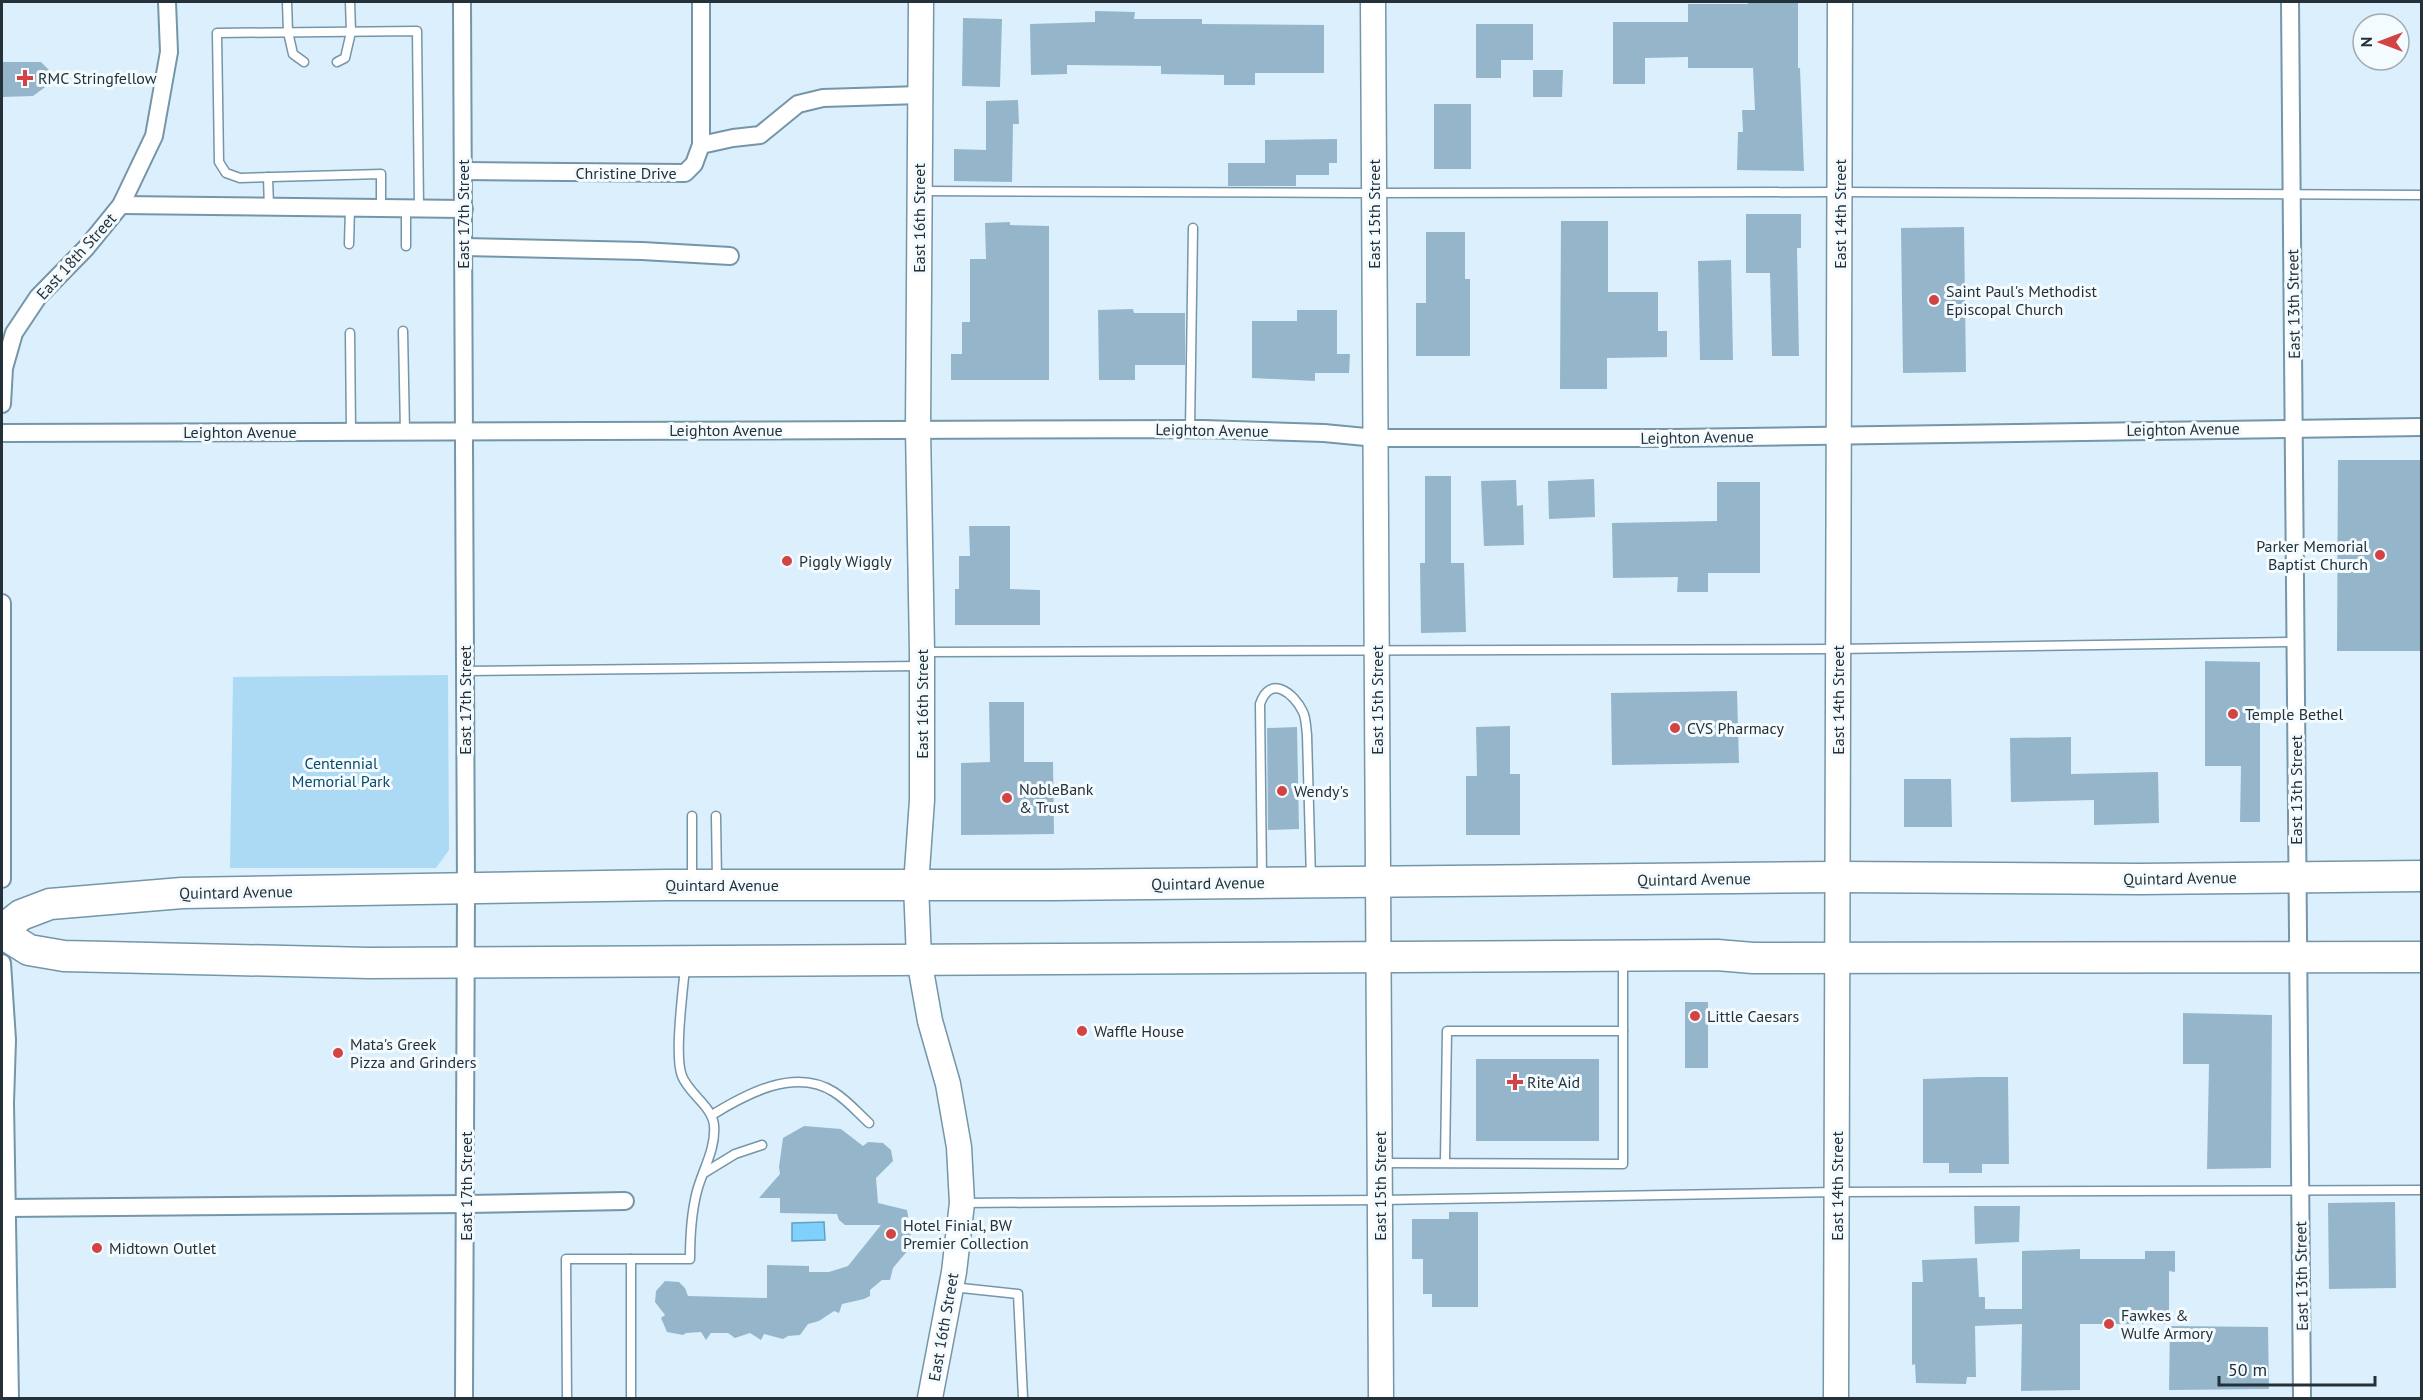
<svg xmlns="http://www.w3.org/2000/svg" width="2423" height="1400" font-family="'PT Sans',sans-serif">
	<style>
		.green { fill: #acd9f4 }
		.water { fill: #7fd0fd; stroke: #64a0c2; stroke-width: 1.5 }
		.building { fill: #95b6ca }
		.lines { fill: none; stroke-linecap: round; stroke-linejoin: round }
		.lane-casing { stroke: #7595a9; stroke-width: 11 }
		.street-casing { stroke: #7595a9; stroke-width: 20 }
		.secondary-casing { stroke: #7595a9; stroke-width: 27 }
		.highway-casing { stroke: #7595a9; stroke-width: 33 }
		.lane { stroke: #fff; stroke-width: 8 }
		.street { stroke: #fff; stroke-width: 16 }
		.secondary { stroke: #fff; stroke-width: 24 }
		.highway { stroke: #fff; stroke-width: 30 }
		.poi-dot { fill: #d34343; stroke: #f4fbff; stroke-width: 2 }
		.labels { text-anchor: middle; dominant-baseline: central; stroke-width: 6; stroke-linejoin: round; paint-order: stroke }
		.poi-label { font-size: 16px; fill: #243139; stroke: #f4fbff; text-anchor: start }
		.street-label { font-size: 16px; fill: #243139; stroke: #f4fbff }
		.park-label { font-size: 16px; fill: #084c6a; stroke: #f4fbff }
	</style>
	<rect width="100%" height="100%" fill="#dbf0fc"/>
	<!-- green -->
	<path class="green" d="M448,675L449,850L436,868H230L233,677Z"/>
	<!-- water -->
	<path class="water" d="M824,1222L825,1240L792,1241V1223Z"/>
	<!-- building -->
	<g class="building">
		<path d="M1748,2H1798V68H1800L1804,171L1737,170L1738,132H1743L1742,110H1755L1753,68H1688V57L1645,58V84H1613V22H1688V4H1748Z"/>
		<path d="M1095,11L1135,12L1134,19H1202V24L1324,25V73H1255V85H1224V75L1161,74V66L1067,65V74L1031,75L1030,24L1095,22Z"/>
		<path d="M963,18L1002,19L1000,87L962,86Z"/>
		<path d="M1476,24H1533V60H1501V78H1476Z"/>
		<path d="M2,62H41L50,71L48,85L33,96L2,97Z"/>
		<path d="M1533,70H1563L1562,97H1533Z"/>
		<path d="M1018,100L1019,124H1013L1012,182L954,181V149L986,150V101Z"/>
		<rect x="1434" y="104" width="37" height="65"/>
		<path d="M1337,139V163H1329V175H1296V186H1228V163H1265V140Z"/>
		<path d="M1746,214H1801V248H1797L1799,356H1772L1770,273H1746Z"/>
		<path d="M1561,221H1608V292H1658V331H1667V357L1607,358V389H1560Z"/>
		<path d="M1010,222V225L1049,226V380H951V354H962V322H970V259H986L985,223Z"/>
		<path d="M1964,227L1966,372L1903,373L1901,228Z"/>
		<path d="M1426,232H1465V279H1470V356H1416V303H1426Z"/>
		<path d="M1731,260L1733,360H1700L1698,261Z"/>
		<path d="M1133,309L1134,313H1185V365H1135V380H1099L1098,310Z"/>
		<path d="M1297,310H1337V354H1350L1349,373H1315V381L1252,378V321H1297Z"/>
		<path d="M2338,460H2421V651H2337Z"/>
		<path d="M1425,476H1451V563H1464L1466,632L1421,633L1420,563H1425Z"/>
		<path d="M1594,479L1595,517L1549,519L1548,481Z"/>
		<path d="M1516,480L1517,506L1523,505L1524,545L1484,546L1481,481Z"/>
		<path d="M1717,482H1760V573H1708V592H1677L1678,577L1613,578L1612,523L1717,521Z"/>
		<path d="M969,526H1010V589L1040,590V625H955V589H959V556H970Z"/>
		<path d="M2205,661L2260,662V822H2240L2241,766H2205Z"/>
		<path d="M1737,691L1739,763L1612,765L1611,693Z"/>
		<path d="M989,702H1024V762H1053L1054,834L961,835V763L990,762Z"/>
		<path d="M1510,726V774H1520V835H1466V776H1477L1476,727Z"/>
		<path d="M1297,727L1299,829L1268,830L1267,728Z"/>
		<path d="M2071,737V774L2158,772L2159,823L2094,825V800L2011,802L2010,738Z"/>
		<path d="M1904,779H1951L1952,827H1904Z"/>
		<rect x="1685" y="1002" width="23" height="66"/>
		<path d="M2183,1013L2272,1015L2271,1168L2207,1169L2209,1064H2183Z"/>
		<rect x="1476" y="1059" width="123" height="82"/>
		<path d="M1979,1077H2008L2009,1164H1982V1173H1949V1163H1923V1079Z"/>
		<path d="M804,1126L841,1129L863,1146L868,1142L883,1143L891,1150L893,1161L876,1178L878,1203L907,1210L911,1232L909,1249L893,1268L890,1280H882L870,1290V1296L864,1299L842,1304L839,1313L834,1311L819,1321L808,1324L800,1335L788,1336L783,1339L764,1334L761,1340L750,1333L735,1338L728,1333H711L706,1340L701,1332L686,1333L683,1335L667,1332L661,1318L665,1315L655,1302L656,1291L665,1281L679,1282L685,1288L688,1296L767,1298V1265L809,1266V1272H829L848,1266L881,1225H845L839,1220L837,1214L780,1213V1198H759L780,1174L779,1167L783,1138Z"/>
		<path d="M2395,1202L2396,1288L2329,1289L2328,1203Z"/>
		<path d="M1974,1206H2020L2019,1242L1975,1244Z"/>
		<path d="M1449,1212H1478V1307H1432V1294H1423V1259H1412V1219H1449Z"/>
		<path d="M2080,1249V1259H2145V1251H2175V1272L2169,1271V1324H2080V1390L2021,1391L2022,1324L1975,1326L1976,1377H1967L1966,1384L1916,1383L1915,1364L1912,1365V1282H1923L1922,1260L1977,1258L1979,1297H1985V1309H2022V1251Z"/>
		<path d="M2170,1326L2268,1327L2269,1389L2169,1390Z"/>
	</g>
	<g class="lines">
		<!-- lane casing -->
		<g class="lane-casing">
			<g id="lane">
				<path d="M287,2L288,32L293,54L304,62"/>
				<path d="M337,62L345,58L351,32L350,2"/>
				<path d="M268,177L269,207"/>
				<path d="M920,191L1356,193L1840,192L2422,195"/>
				<path d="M381,208V174L240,178L226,173L219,162L217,33L417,31L419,208"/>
				<path d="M406,208V246"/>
				<path d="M349,244L350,208"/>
				<path d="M403,331L405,432"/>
				<path d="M350,333L351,432"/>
				<path d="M1190,429L1193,228"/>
				<path d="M923,652L1838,649L2295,642"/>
				<path d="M465,671L920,666"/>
				<path d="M692,816V879"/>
				<path d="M716,816L717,881"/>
				<path d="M1262,878L1260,704C1270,674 1294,693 1303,712C1306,718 1306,727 1307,735L1311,879"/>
				<path d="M712,1115C746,1094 795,1067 834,1092C847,1100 858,1113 869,1123"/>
				<path d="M1445,1161L1447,1031H1623"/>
				<path d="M1381,1163L1623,1164V960"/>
				<path d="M704,1173L735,1154L762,1145"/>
				<path d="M964,1203L1381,1200L1837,1192L2422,1190"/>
				<path d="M952,1287L1018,1294L1023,1398"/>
				<path d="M567,1398L566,1259H690C690,1235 691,1214 697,1191C703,1169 716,1149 714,1125C712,1106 689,1094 682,1076C674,1056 683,991 685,967"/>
				<path d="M631,1398V1259"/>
			</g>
		</g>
		<!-- street casing -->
		<g class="street-casing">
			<g id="street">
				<path d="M462,2L466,888L464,1398"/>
				<path d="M2290,2L2302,1398"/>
				<path d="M701,145L733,138L760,135L798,104L823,98L920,95"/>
				<path d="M464,171L685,173L694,164L701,145V2"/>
				<path d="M121,205L464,209"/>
				<path d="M464,247L642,251L730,256"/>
				<path d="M2,404L4,368L14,333L38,297L86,248L121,205L154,136L169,52L167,2"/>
				<path d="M2,433L1203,429L1324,433L1376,438H1674L2422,427"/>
				<path d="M2,603V879"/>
				<path d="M2,963L7,1040L5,1103L10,1398"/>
				<path d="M7,1208L467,1204L625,1201"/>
			</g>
		</g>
		<!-- secondary casing -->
		<g class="secondary-casing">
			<g id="secondary">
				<path d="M921,2L918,429L922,652V800L916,885L919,959L930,1021L948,1084L959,1147L962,1203L954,1272L930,1398"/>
				<path d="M1373,2L1381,1398"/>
				<path d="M1836,1398L1840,2"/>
			</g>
		</g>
		<!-- highway casing -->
		<g class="highway-casing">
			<g id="highway">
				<path d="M2,930L21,915L50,904L182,893L667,885H1051L1838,877L2140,879L2422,876"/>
				<path d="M2,933L29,950L64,956L369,963L1717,955L1753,958L2422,957"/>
			</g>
		</g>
		<!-- lane -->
		<use href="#lane" class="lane"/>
		<!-- street -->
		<use href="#street" class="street"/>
		<!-- secondary -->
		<use href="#secondary" class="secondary"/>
		<!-- highway -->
		<use href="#highway" class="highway"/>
	</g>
	<!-- markers -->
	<g class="poi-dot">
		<path d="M22 69h6v6h6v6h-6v6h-6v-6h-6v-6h6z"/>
		<circle cx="1934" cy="300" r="6"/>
		<circle cx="2380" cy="555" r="6"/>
		<circle cx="787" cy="561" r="6"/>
		<circle cx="2233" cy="714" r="6"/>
		<circle cx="1675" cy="728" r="6"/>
		<circle cx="1282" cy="791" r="6"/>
		<circle cx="1007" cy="798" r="6"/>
		<circle cx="1695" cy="1016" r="6"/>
		<circle cx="1082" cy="1031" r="6"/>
		<circle cx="338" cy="1053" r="6"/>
		<path d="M1512 1073h6v6h6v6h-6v6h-6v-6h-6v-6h6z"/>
		<circle cx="891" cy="1234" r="6"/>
		<circle cx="97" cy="1248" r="6"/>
		<circle cx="2109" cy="1324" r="6"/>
	</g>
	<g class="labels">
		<!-- poi labels -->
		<g class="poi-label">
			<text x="38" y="78">RMC Stringfellow</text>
			<text x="1946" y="291">Saint Paul's Methodist<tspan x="1946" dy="18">Episcopal Church</tspan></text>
			<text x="2368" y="546" text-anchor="end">Parker Memorial<tspan x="2368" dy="18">Baptist Church</tspan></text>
			<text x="799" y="561">Piggly Wiggly</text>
			<text x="2245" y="714">Temple Bethel</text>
			<text x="1687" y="728">CVS Pharmacy</text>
			<text x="1019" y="789">NobleBank<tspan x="1019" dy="18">&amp; Trust</tspan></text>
			<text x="1294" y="791">Wendy's</text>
			<text x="1707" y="1016">Little Caesars</text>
			<text x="1094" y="1031">Waffle House</text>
			<text x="350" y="1044">Mata's Greek<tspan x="350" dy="18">Pizza and Grinders</tspan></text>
			<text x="1527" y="1082">Rite Aid</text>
			<text x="903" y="1225">Hotel Finial, BW<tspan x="903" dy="18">Premier Collection</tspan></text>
			<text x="109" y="1248">Midtown Outlet</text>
			<text x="2121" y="1315">Fawkes &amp;<tspan x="2121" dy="18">Wulfe Armory</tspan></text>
		</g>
		<!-- street labels -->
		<g class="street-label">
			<text x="626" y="173">Christine Drive</text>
			<text transform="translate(463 214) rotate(-90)">East 17th Street</text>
			<text transform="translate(1374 214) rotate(-90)">East 15th Street</text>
			<text transform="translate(1840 214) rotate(-90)">East 14th Street</text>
			<text transform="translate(919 218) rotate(-90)">East 16th Street</text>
			<text transform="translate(76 256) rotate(-48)">East 18th Street</text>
			<text transform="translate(2293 304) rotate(-91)">East 13th Street</text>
			<text transform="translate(2183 429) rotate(-1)">Leighton Avenue</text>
			<text x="726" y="430">Leighton Avenue</text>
			<text transform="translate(1212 430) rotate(1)">Leighton Avenue</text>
			<text x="240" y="432">Leighton Avenue</text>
			<text transform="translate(1697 437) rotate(-1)">Leighton Avenue</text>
			<text transform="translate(465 700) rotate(-90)">East 17th Street</text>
			<text transform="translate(1377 700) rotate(-90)">East 15th Street</text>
			<text transform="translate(1838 700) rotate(-90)">East 14th Street</text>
			<text transform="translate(922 704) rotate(-90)">East 16th Street</text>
			<text transform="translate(2296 790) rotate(-90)">East 13th Street</text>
			<text transform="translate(2180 878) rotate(-1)">Quintard Avenue</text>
			<text transform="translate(1694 879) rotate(-1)">Quintard Avenue</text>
			<text transform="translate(1208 883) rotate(-1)">Quintard Avenue</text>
			<text x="722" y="885">Quintard Avenue</text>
			<text transform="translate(236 892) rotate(-1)">Quintard Avenue</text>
			<text transform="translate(466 1186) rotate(-90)">East 17th Street</text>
			<text transform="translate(1380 1186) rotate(-90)">East 15th Street</text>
			<text transform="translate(1837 1186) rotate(-90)">East 14th Street</text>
			<text transform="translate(2301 1276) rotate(-91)">East 13th Street</text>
			<text transform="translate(943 1327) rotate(-80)">East 16th Street</text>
		</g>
		<!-- park labels -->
		<g class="park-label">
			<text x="341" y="763">Centennial<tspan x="341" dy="18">Memorial Park</tspan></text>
		</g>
	</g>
	<!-- border -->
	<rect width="2423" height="1400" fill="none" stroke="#243139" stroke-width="6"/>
	<!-- north arrow -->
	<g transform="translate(2381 42) rotate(270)"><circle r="28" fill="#f4fbff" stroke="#a1aab0" stroke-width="1.5"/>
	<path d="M0-4.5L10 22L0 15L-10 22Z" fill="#d34343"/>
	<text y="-9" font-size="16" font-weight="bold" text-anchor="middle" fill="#243139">N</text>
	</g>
	<!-- scale -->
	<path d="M2219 1376v9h156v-9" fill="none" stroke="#243139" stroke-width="3"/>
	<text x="2228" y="1376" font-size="18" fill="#243139" stroke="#f4fbff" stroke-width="4.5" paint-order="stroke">50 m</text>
</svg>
